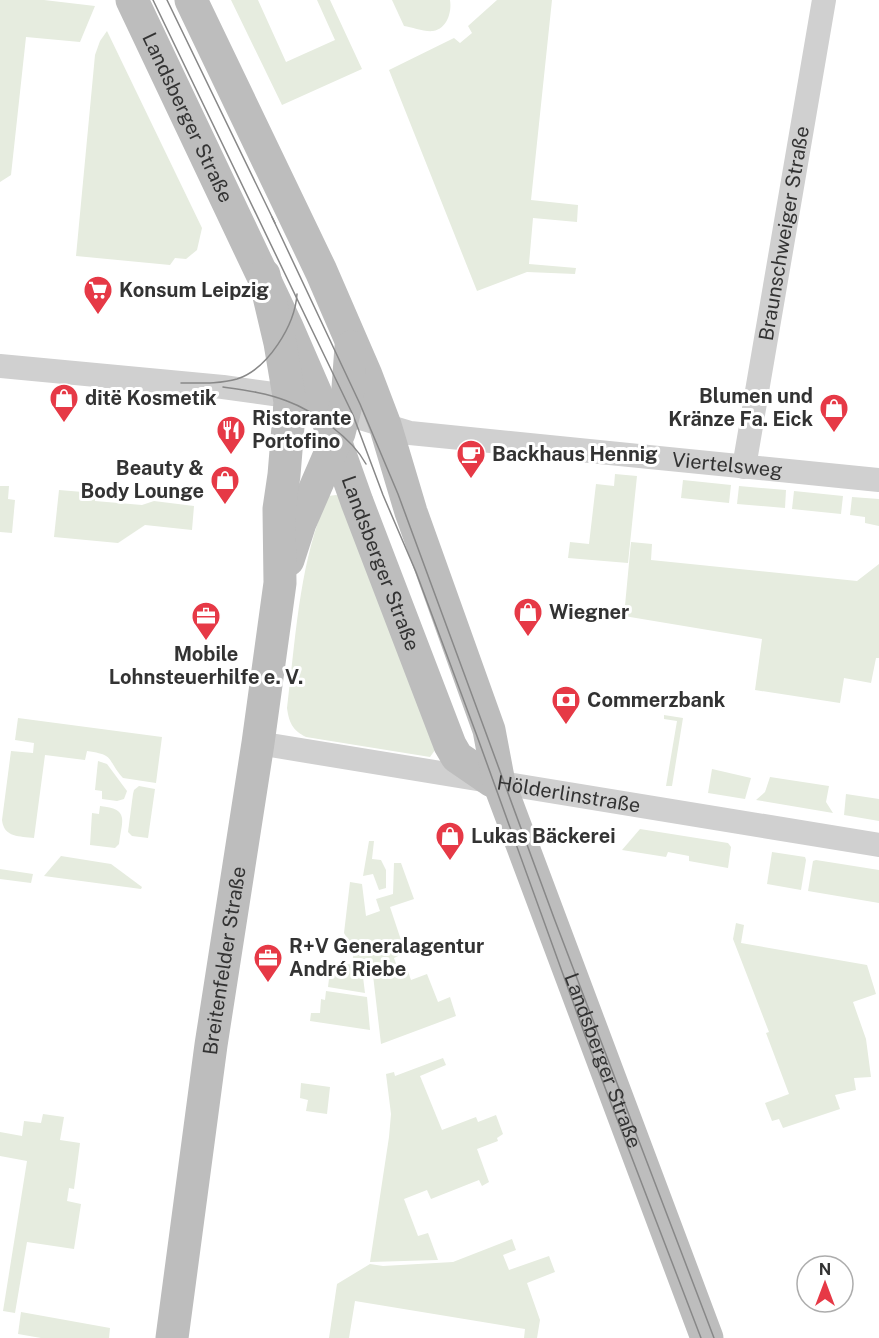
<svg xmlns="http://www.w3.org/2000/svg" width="879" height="1338" font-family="'Public Sans',sans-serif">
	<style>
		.green { fill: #e6ecdf }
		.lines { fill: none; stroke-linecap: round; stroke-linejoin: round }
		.minor { stroke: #d0d0d0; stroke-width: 24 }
		.secondary { stroke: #bdbdbd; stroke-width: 33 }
		.tram { stroke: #888; stroke-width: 1.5 }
		.labels { text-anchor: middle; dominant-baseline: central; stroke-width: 6; stroke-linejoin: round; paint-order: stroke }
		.street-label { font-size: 20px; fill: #333; stroke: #fff }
		.poi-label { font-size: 20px; font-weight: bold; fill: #333; stroke: #fff; text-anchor: start }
	</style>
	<rect width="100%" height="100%" fill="#fff"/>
	<!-- green -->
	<g class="green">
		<path d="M0,0H44L95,6L80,42L26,37L11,175L0,182Z"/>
		<path d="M231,0H258L286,62L335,40L317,0H330L362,69L282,105Z"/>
		<path d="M392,0H450C452,12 447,29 433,31C424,32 412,27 404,26Z"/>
		<path d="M497,0H552L531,200L578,205L577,222L533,218L529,264L576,268L575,274L527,272L477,291L389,70L454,38L460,43L472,33L468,26Z"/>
		<path d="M107,31L202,228L197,250L186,259L175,258L170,265L76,256L95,55L100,41Z"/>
		<path d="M615,474L637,476L628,563L568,558L570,542L589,544L596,484L614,486Z"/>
		<path d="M683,480L731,485L729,503L681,498Z"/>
		<path d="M0,486H9L8,499L15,500L12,533L0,532Z"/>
		<path d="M739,486L786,490L785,508L737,504Z"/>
		<path d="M59,490L95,493V501L142,505L154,501L194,506L192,530L145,525L118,543L54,537Z"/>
		<path d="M794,491L843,496L841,514L792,509Z"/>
		<path d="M336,495L341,496L435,750L430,757L306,737C292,730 289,722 287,708C296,637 299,562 328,496Z"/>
		<path d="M852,497L879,499V526L865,523V517L850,515Z"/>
		<path d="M631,542L652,544L651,560L857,581L879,564V658H876L871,683L844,678L840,703L755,690L762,639L624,616Z"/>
		<path d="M664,715L683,718L672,786H666L677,721L664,719Z"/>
		<path d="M18,718L162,737L156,783L123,778C106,759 116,755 87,751L85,760L45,755L34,838C20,836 4,838 2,820L11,751L33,753L34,743L15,740Z"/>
		<path d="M98,761L107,764L127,791L124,799L117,801L102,799V791L95,790Z"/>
		<path d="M712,769L751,778L745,799L708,793Z"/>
		<path d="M770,777L829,786L826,802L833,813L756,800L765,792Z"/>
		<path d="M139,786L155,789L148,838L132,836L128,832L133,794L134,790Z"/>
		<path d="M846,794L879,799V821L844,815Z"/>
		<path d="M100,806C130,809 122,820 119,844L115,848L90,845L92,813L99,814Z"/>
		<path d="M640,829L728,843L731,847L728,868L689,861V856L668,852L666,857L622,850Z"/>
		<path d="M369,841H374L372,859L381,860L386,870V888L379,890L373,874L363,876Z"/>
		<path d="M772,852L805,857L806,860L801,890L767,884Z"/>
		<path d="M61,856L111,864L142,887L141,889L44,876Z"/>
		<path d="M816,860L879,870V903L808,891L813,861Z"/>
		<path d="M394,863H401L414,899L390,907L403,946L397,948L400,955L394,958L399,972L407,969L411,980L427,974L438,1002L450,997L456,1016L381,1044L373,975L363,977L365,993L328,987L331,962L355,965L352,964L354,950L344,933L350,882L362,884L366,916L380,911L376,899L393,894Z"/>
		<path d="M0,869L33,874L31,883L0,879Z"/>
		<path d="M736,923L744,925L741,943L867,965L876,994L853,1002L866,1039L871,1077L854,1078L856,1090L835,1095L840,1109L783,1128L779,1119L772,1121L765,1103L789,1094L766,1033L769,1032L733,939Z"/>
		<path d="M326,991L367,997L370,1030L310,1021L311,1013H320L321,999L325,1000Z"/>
		<path d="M443,1058L446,1065L420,1076L442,1130L476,1117L478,1122L496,1115L503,1134L497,1138L498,1141L477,1149L489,1182L482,1186L479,1180L431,1199L427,1190L404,1199L418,1236L428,1233L438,1260L370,1262L389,1137L391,1114L386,1074L394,1072L395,1076Z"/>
		<path d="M301,1083L330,1087L327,1114L306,1111L308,1100L300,1098Z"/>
		<path d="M43,1114L64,1117L60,1140L80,1143L74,1189L69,1188L67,1201L81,1204L74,1249L27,1242L15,1313L3,1311L27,1161L0,1156V1132L22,1136L24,1121L41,1123Z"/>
		<path d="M512,1239L516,1250L503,1255L509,1270L549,1256L555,1272L527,1283L540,1320L537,1338H524L525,1329L355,1301L349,1338H329L337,1284L370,1264L383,1266L453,1262Z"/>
		<path d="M21,1312L110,1328L109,1338H41L18,1334Z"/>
	</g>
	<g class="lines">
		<!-- minor -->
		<g class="minor">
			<path id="s1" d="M0,366L223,387L288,396L410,433L879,480"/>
			<path id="s2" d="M744,467L824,0"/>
			<path id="s3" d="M258,743L879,845"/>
		</g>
		<!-- secondary -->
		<g class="secondary">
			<path id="s4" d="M132,0L287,327L330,426L357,502L450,745L457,757L492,781L499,783"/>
			<path id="s5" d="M191,0L321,271L366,375L385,425L411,512L489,730L499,783L707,1338"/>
			<path d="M288,560L300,523L339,433L347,401L351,347"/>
			<path id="s6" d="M172,1338L211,1045L258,743L280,583L279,509L284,475L290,402L280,343L264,275"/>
		</g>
		<!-- tram -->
		<g class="tram">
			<path d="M153,0L353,415L383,495L416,572L477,736L586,1038L701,1338"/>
			<path d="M167,0L275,223"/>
			<path d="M272,217L360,404L398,494L554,918L714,1338"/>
			<path d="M181,383C199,383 220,384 237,379C268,369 295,325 297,294"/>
			<path d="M223,387C244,390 267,393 287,401C314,411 352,438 366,464"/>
		</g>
	</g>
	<!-- icons -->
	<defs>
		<g id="supermarket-pin" transform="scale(1.5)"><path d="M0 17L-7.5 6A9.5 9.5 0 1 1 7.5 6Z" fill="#e63946" stroke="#fff"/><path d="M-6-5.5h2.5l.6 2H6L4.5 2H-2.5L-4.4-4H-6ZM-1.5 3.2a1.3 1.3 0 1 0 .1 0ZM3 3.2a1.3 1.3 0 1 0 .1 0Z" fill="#fff"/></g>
		<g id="shop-pin" transform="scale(1.5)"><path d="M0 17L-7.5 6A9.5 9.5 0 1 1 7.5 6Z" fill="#e63946" stroke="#fff"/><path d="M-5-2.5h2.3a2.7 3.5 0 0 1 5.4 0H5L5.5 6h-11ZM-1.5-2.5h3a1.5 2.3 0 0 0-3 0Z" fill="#fff"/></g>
		<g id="restaurant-pin" transform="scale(1.5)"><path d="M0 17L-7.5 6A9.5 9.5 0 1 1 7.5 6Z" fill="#e63946" stroke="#fff"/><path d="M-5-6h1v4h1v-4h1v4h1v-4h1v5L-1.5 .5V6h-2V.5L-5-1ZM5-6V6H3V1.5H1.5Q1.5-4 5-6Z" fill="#fff"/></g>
		<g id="cafe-pin" transform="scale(1.5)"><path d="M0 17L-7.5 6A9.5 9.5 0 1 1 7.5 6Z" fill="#e63946" stroke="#fff"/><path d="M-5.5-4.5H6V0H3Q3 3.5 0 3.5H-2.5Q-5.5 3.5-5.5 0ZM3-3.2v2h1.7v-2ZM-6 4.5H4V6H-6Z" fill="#fff"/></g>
		<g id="office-pin" transform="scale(1.5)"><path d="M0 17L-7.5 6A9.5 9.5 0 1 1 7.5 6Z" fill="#e63946" stroke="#fff"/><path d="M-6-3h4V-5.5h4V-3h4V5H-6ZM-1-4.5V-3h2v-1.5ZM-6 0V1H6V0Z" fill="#fff"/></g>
		<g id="bank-pin" transform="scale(1.5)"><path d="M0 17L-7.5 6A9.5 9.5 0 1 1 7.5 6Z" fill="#e63946" stroke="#fff"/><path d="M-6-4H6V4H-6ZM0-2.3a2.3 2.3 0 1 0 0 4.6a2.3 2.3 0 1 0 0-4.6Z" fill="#fff"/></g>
	</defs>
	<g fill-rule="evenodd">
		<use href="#supermarket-pin" x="98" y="290"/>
		<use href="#shop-pin" x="64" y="398"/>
		<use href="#shop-pin" x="834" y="408"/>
		<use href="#restaurant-pin" x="231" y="430"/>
		<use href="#cafe-pin" x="471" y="454"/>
		<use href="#shop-pin" x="225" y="480"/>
		<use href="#shop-pin" x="528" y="612"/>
		<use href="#office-pin" x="206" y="616"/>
		<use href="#bank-pin" x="566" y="700"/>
		<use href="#shop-pin" x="450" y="836"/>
		<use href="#office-pin" x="268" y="958"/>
	</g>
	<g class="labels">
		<!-- street labels -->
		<g class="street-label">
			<text stroke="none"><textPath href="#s4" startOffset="130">Landsberger Straße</textPath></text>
			<text stroke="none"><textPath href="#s2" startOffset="237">Braunschweiger Straße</textPath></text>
			<text stroke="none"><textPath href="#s1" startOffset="736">Viertelsweg</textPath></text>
			<text stroke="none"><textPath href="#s4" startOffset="616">Landsberger Straße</textPath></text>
			<text stroke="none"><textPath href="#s3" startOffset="315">Hölderlinstraße</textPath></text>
			<text stroke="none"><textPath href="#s6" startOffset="381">Breitenfelder Straße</textPath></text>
			<text stroke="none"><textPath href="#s5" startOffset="1140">Landsberger Straße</textPath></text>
		</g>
		<!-- poi labels -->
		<g class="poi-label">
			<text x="119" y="290">Konsum Leipzig</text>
			<text x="813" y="396" text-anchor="end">Blumen und<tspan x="813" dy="23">Kränze Fa. Eick</tspan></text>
			<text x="85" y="398">ditë Kosmetik</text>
			<text x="252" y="418">Ristorante<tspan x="252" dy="23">Portofino</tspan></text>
			<text x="492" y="454">Backhaus Hennig</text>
			<text x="204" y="468" text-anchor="end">Beauty &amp;<tspan x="204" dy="23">Body Lounge</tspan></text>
			<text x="549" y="612">Wiegner</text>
			<text x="206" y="654" text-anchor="middle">Mobile<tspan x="206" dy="23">Lohnsteuerhilfe e. V.</tspan></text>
			<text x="587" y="700">Commerzbank</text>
			<text x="471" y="836">Lukas Bäckerei</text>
			<text x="289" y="946">R+V Generalagentur<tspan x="289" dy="23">André Riebe</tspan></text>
		</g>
	</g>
	<!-- north arrow -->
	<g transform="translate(825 1284)"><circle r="28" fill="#ffffff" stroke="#adadad" stroke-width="1.5"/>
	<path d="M0-4.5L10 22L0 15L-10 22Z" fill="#e63946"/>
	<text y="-9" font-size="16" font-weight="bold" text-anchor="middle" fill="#333333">N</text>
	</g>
</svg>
